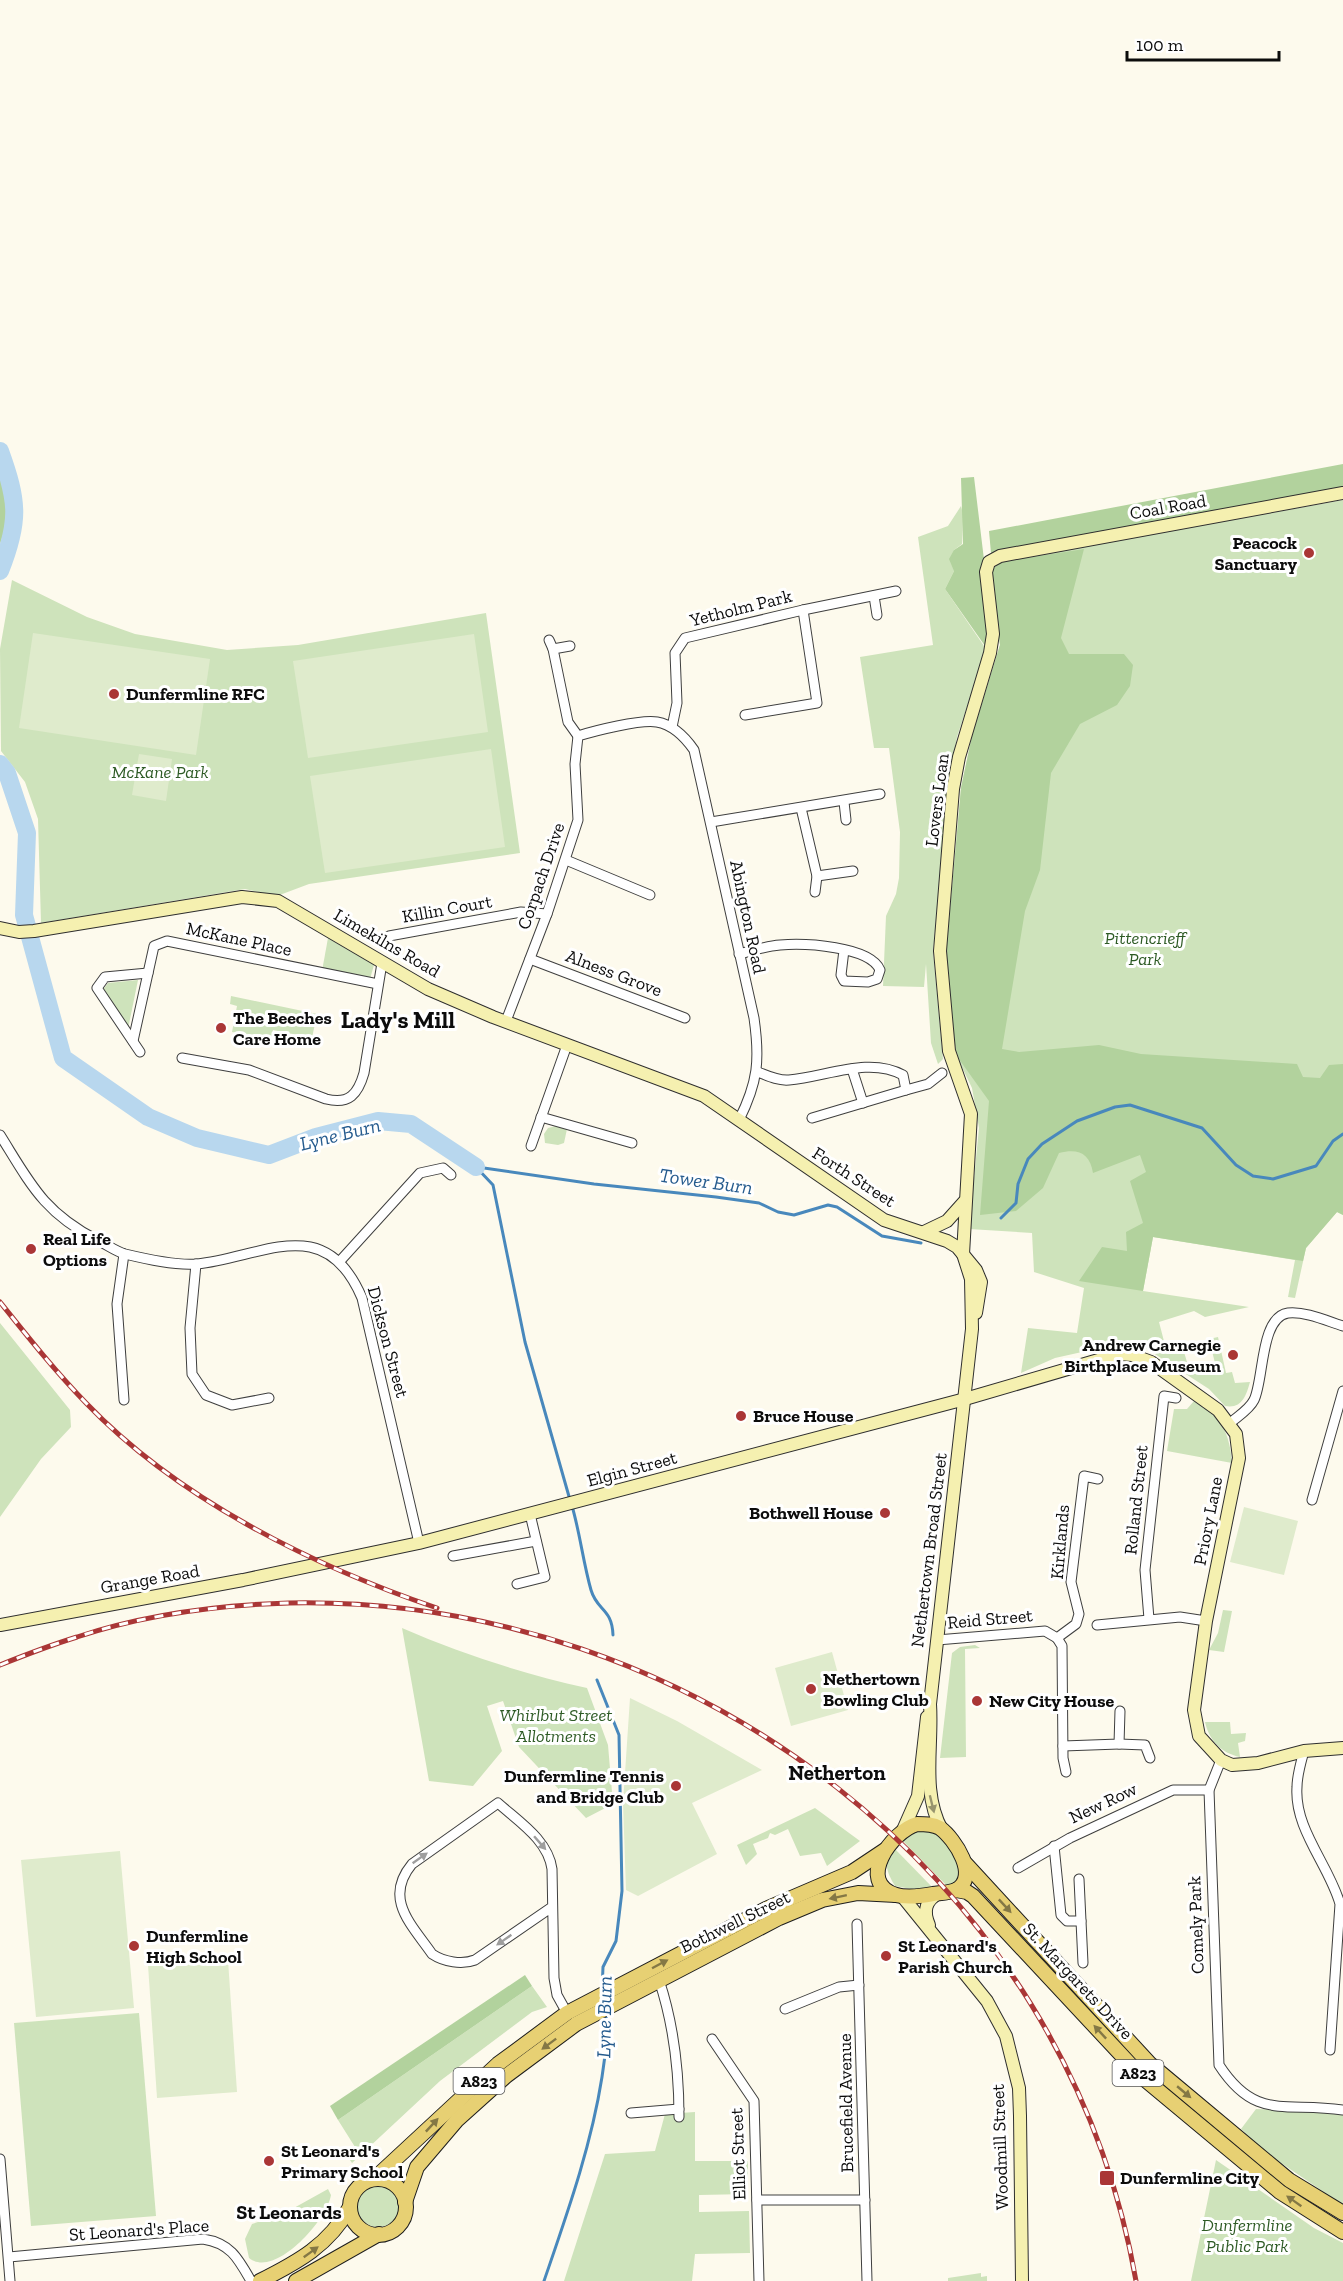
<svg xmlns="http://www.w3.org/2000/svg" width="1343" height="2281" font-family="'Zilla Slab',serif">
	<style>
		.green { fill: #cee3bb }
		.forest { fill: #b2d29d }
		.pitch { fill: #dfebcc }
		.lines { fill: none; stroke-linecap: round; stroke-linejoin: round }
		.stream { stroke: #4888bc; stroke-width: 3 }
		.river { stroke: #b8d7ee; stroke-width: 18 }
		.street-casing { stroke: #3f3f3f; stroke-width: 11 }
		.secondary-casing { stroke: #2e2e2e; stroke-width: 14 }
		.primary-casing { stroke: #1d1d1d; stroke-width: 16 }
		.street { stroke: #fff; stroke-width: 9 }
		.secondary { stroke: #f5f0b0; stroke-width: 12 }
		.primary { stroke: #e7d073; stroke-width: 14 }
		.rail-casing { stroke: #aa3636; stroke-width: 5 }
		.rail { stroke: #fff; stroke-width: 3; stroke-dasharray: 9; stroke-linecap: butt }
		.oneway { fill: #98956e }
		.oneway2 { fill: #9e9e9e }
		.oneway3 { fill: #847845 }
		.poi-dot { fill: #aa3636; stroke: #fff; stroke-width: 2 }
		.labels { text-anchor: middle; dominant-baseline: central; stroke-width: 6; stroke-linejoin: round; paint-order: stroke }
		.shield { fill: #fff; stroke: #555; stroke-width: 1.5 }
		.shield-label { font-size: 16px; font-weight: bold; fill: #0c0c0c }
		.street-label { font-size: 18px; fill: #0c0c0c; stroke: #fff }
		.poi-label { font-size: 18px; font-weight: bold; fill: #0c0c0c; stroke: #fff; text-anchor: start }
		.park-label { font-size: 18px; font-style: italic; fill: #2e5b25; stroke: #fff }
		.water-label { font-size: 20px; font-style: italic; fill: #255b8e; stroke: #fff }
		.neighbourhood-label { font-size: 20px; font-weight: bold; fill: #0c0c0c; stroke: #fff }
		.quarter-label { font-size: 21px; font-weight: bold; fill: #0c0c0c; stroke: #fff }
		.district-label { font-size: 24px; font-weight: bold; fill: #0c0c0c; stroke: #fff }
	</style>
	<rect width="100%" height="100%" fill="#fdfaed"/>
	<!-- green -->
	<g class="green">
		<path d="M1343,500V1215L1337,1212L1306,1248L1295,1298L1288,1297L1295,1260L1153,1237L1143,1291L1249,1307L1205,1317L1194,1311L1159,1322L1166,1349L1182,1345L1189,1369L1196,1368L1198,1372L1209,1369L1208,1364L1215,1363L1209,1339L1218,1337L1226,1373L1232,1372L1235,1383L1250,1382C1246,1396 1242,1409 1225,1406L1209,1389L1147,1349L1118,1344L1055,1358L1021,1373L1028,1328L1077,1333L1084,1288L1034,1272L1032,1233L969,1229L979,1128L972,1088L956,1055L957,844L961,788L972,736L1000,645L991,571L1000,562Z"/>
		<path d="M961,506L963,514L962,544L954,550V571L945,589L986,649L957,737L948,789L933,952L943,1059L938,1064L931,1043L926,964L924,987L883,986L886,916L896,894L899,878L900,832L889,748H874L860,657L933,645L918,537L948,526Z"/>
		<path d="M12,580L87,617L135,634L227,650L298,645L486,613L520,853L309,884L277,896L245,889L41,923L38,819L25,782L1,751L0,649Z"/>
		<path d="M328,938L374,965L370,979L322,971Z"/>
		<path d="M138,980L128,1029L102,991L108,983Z"/>
		<path d="M231,996L317,1014L312,1038L273,1030L271,1039L232,1032L237,1006L230,1004Z"/>
		<path d="M556,1126L567,1129L564,1143L558,1145L545,1143L544,1134L548,1128Z"/>
		<path d="M0,1323L70,1410L71,1427L41,1459L0,1517Z"/>
		<path d="M1194,1401C1221,1414 1230,1434 1232,1463L1167,1451L1174,1409H1187Z"/>
		<path d="M1223,1610L1232,1611L1224,1652L1209,1650L1218,1633Z"/>
		<path d="M402,1628C462,1654 523,1674 587,1688L608,1745L613,1804L586,1818L519,1747L503,1701L487,1706L502,1751L473,1786L429,1781Z"/>
		<path d="M975,1645L980,1648L965,1649L966,1757L940,1758L952,1653L960,1647Z"/>
		<path d="M1205,1722H1230L1231,1734L1246,1733L1245,1741L1238,1743L1240,1757C1221,1753 1209,1740 1205,1722Z"/>
		<path d="M815,1808L860,1841L827,1866L821,1853L800,1856L788,1829L775,1835L770,1833L768,1838L753,1844L757,1854L746,1865L737,1845Z"/>
		<path d="M919,1829C925,1830 933,1831 938,1835C950,1846 963,1865 957,1882L947,1886L901,1839Z"/>
		<path d="M893,1847L935,1890H917L895,1886C886,1871 883,1862 893,1847Z"/>
		<path d="M532,1986L547,2007L532,2012L440,2081L352,2163L350,2160L355,2147L338,2120Z"/>
		<path d="M139,2013L156,2216L31,2226L14,2023Z"/>
		<path d="M1256,2109L1323,2111L1343,2114V2205L1265,2152L1241,2129Z"/>
		<path d="M695,2112V2161H748V2194L699,2195V2212L749,2211L750,2253L695,2254L692,2281H564L605,2154L655,2151L665,2114Z"/>
		<path d="M1216,2160L1314,2228L1343,2243V2281H1191Z"/>
		<circle cx="378" cy="2206" r="21"/>
		<path d="M328,2189L331,2195C327,2220 275,2279 249,2258L245,2239L252,2224L283,2214Z"/>
		<path d="M981,2273V2277L987,2276V2281H948V2278Z"/>
	</g>
	<!-- forest -->
	<g class="forest">
		<path d="M0,460C7,486 10,519 0,544Z"/>
		<path d="M1343,464V488L991,553L989,531Z"/>
		<path d="M974,477L993,634L990,653L945,589L954,571L949,559L954,550L963,544L961,478Z"/>
		<path d="M1084,549L1061,638L1069,654H1124L1133,665L1130,686L1117,705L1080,724L1051,773L1040,870L1025,911L1002,1049L1019,1052L1099,1045L1141,1054L1297,1064L1303,1077L1320,1078L1329,1065L1343,1064V1215L1337,1212L1306,1248L1303,1261L1153,1237L1143,1291L1079,1281L1102,1247L1127,1251L1126,1232L1143,1223L1130,1181L1146,1172L1140,1155L1093,1173C1090,1153 1078,1148 1059,1153L1043,1188L1016,1211L980,1215L989,1101L956,1055L946,953L961,788L972,736L1000,645L991,571L1000,562Z"/>
		<path d="M525,1975L532,1986L338,2120L330,2106Z"/>
	</g>
	<!-- pitch -->
	<g class="pitch">
		<path d="M33,633L210,659L196,755L19,728Z"/>
		<path d="M474,634L488,732L308,758L293,661Z"/>
		<path d="M491,749L505,847L325,873L310,776Z"/>
		<path d="M139,754L172,759L166,801L132,795Z"/>
		<path d="M1244,1507L1298,1521L1284,1575L1230,1562Z"/>
		<path d="M832,1652L848,1710L791,1726L775,1668Z"/>
		<path d="M630,1698L677,1721L762,1770L692,1803L717,1854L638,1896L626,1890L623,1803Z"/>
		<path d="M120,1851L134,2008L36,2017L21,1860Z"/>
		<path d="M228,1960L237,2092L157,2098L148,1965Z"/>
	</g>
	<g class="lines">
		<!-- stream -->
		<g class="stream">
			<path d="M476,1167L493,1185L525,1342L570,1500"/>
			<path d="M477,1167L594,1184L716,1197L759,1203L778,1212L794,1215L828,1205L837,1207L882,1236L921,1243"/>
			<path d="M1001,1218L1016,1203L1018,1184L1028,1159L1042,1144L1077,1121L1115,1107L1130,1105L1202,1128L1236,1165L1253,1176L1273,1179L1316,1166L1333,1141L1343,1134"/>
			<path d="M572,1506C580,1533 583,1562 591,1590C597,1611 612,1608 613,1635"/>
			<path d="M597,1680L619,1735L622,1891L616,1941L603,1967L602,1991"/>
			<path d="M544,2281C567,2214 591,2147 602,2077C605,2055 609,2034 606,2013"/>
		</g>
		<!-- river -->
		<g class="river">
			<path d="M0,451C18,501 20,521 0,571"/>
			<path d="M0,764L7,773L27,833L24,915L63,1058L148,1117L197,1138L269,1155L316,1137L378,1121L411,1124L476,1167"/>
		</g>
		<!-- street casing -->
		<g class="street-casing">
			<g id="street">
				<path d="M874,596L877,615"/>
				<path d="M549,640L553,649L568,722L578,736"/>
				<path d="M553,649L570,646"/>
				<path d="M745,715L817,703L803,610"/>
				<path d="M672,727L677,703L675,653L685,638L803,610L896,591"/>
				<path d="M844,802L846,820"/>
				<path d="M801,808L817,876L815,892"/>
				<path d="M711,822L880,794"/>
				<path d="M566,860L650,895"/>
				<path d="M817,876L853,871"/>
				<path d="M389,936L521,912L547,914"/>
				<path d="M739,954C752,951 766,946 780,945C804,943 870,946 880,970L877,979L868,982L844,981L841,975L844,950"/>
				<path d="M530,959L685,1018"/>
				<path d="M506,1021L547,914L578,820L575,764L578,736C594,731 641,719 657,722C674,725 685,737 694,750L754,1018C760,1060 758,1082 739,1120"/>
				<path d="M133,1041L154,946L167,941L378,984"/>
				<path d="M140,1052L97,988L105,977L148,973"/>
				<path d="M182,1058L249,1070L326,1099C349,1105 358,1094 364,1073L382,963"/>
				<path d="M852,1069L863,1103"/>
				<path d="M758,1072C768,1076 778,1081 789,1080C826,1077 869,1056 903,1075L906,1090L928,1084L942,1073"/>
				<path d="M541,1117L632,1143"/>
				<path d="M812,1118L906,1090"/>
				<path d="M0,1135C30,1183 43,1212 97,1240C106,1244 115,1251 125,1254C146,1259 176,1266 197,1264C263,1257 325,1211 362,1298L419,1543"/>
				<path d="M531,1146L567,1045"/>
				<path d="M124,1254L117,1304L124,1400"/>
				<path d="M340,1261L420,1173L443,1168L451,1175"/>
				<path d="M196,1264L190,1328L192,1374L206,1395L232,1405L269,1398"/>
				<path d="M1230,1423C1238,1416 1249,1410 1254,1400C1264,1380 1260,1317 1288,1313C1305,1311 1327,1321 1343,1326"/>
				<path d="M1312,1500L1343,1391"/>
				<path d="M453,1556L536,1541"/>
				<path d="M517,1584L545,1577L530,1514"/>
				<path d="M1149,1619L1145,1570L1164,1396L1176,1398"/>
				<path d="M1097,1625L1180,1617L1206,1621"/>
				<path d="M1057,1638L1062,1646L1063,1758L1066,1772"/>
				<path d="M937,1640L1045,1631L1057,1638L1076,1624L1079,1614L1071,1582L1084,1476L1098,1479"/>
				<path d="M1119,1744L1145,1745L1150,1758"/>
				<path d="M1063,1746L1119,1744L1120,1711"/>
				<path d="M1304,1751C1301,1762 1297,1775 1297,1787C1294,1829 1329,1865 1340,1904L1330,2050"/>
				<path d="M1221,1760L1209,1790L1219,2065C1256,2122 1286,2101 1343,2110"/>
				<path d="M1054,1846L1061,1915L1067,1921H1081"/>
				<path d="M1018,1868L1070,1838L1173,1790H1209"/>
				<path d="M1079,1879L1083,1963"/>
				<path d="M552,1907L475,1960C462,1965 444,1962 432,1954C412,1925 383,1899 412,1864L498,1803C519,1822 548,1840 552,1869L554,1978L557,1995L567,2013"/>
				<path d="M857,1924L867,2281"/>
				<path d="M659,1980C674,2025 679,2069 679,2117"/>
				<path d="M785,2009L839,1987L859,1985"/>
				<path d="M712,2039L754,2101L759,2281"/>
				<path d="M631,2113L679,2109"/>
				<path d="M0,2159L10,2281"/>
				<path d="M757,2200H865"/>
				<path d="M9,2257L203,2239C230,2243 238,2258 251,2281"/>
			</g>
		</g>
		<!-- secondary casing -->
		<g class="secondary-casing">
			<g id="secondary">
				<path d="M0,928L19,932L34,931L242,897L278,901L428,989L493,1017L704,1096L884,1220L947,1241L957,1247L976,1270L981,1282L976,1313"/>
				<path d="M924,1232L947,1221L964,1202"/>
				<path d="M0,1625L243,1580L419,1543L965,1399L1119,1354L1132,1355L1151,1362L1218,1410L1236,1434L1239,1458L1206,1621L1194,1710L1199,1736L1221,1760L1232,1765L1258,1763L1304,1751L1343,1748"/>
				<path d="M903,1830L918,1796L927,1717"/>
				<path d="M942,1830C921,1792 933,1746 930,1704L972,1329L971,1279L963,1254L971,1114L949,1051L940,951L953,789L959,757L990,653L993,634L986,572L989,562L1000,556L1343,493"/>
				<path d="M902,1896L987,2001L1006,2036L1019,2088L1020,2116L1022,2281"/>
				<path d="M929,1925C923,1911 925,1901 939,1893"/>
			</g>
		</g>
		<!-- primary casing -->
		<g class="primary-casing">
			<g id="primary">
				<path d="M917,1824C925,1824 933,1824 940,1828C955,1839 980,1877 956,1890C949,1893 940,1893 933,1894C922,1896 907,1898 896,1895C855,1882 892,1831 917,1824Z"/>
				<path d="M965,1863L1150,2064L1289,2180L1343,2213"/>
				<path d="M956,1890L967,1892L973,1896L1142,2077L1280,2192L1343,2232"/>
				<path d="M374,2179L498,2064L567,2013L768,1908L852,1872L885,1850"/>
				<circle cx="378" cy="2207" r="28"/>
				<path d="M405,2202L417,2167L457,2120L506,2076L576,2024L779,1918L822,1900L858,1893L896,1895"/>
				<path d="M260,2281C298,2262 329,2245 350,2207"/>
				<path d="M296,2281L379,2234"/>
			</g>
		</g>
		<!-- street -->
		<use href="#street" class="street"/>
		<!-- secondary -->
		<use href="#secondary" class="secondary"/>
		<!-- primary -->
		<use href="#primary" class="primary"/>
		<!-- rail casing -->
		<g class="rail-casing">
			<g id="rail">
				<path d="M0,1302C28,1337 55,1371 86,1403C178,1499 313,1566 437,1608"/>
				<path d="M0,1665C25,1655 51,1645 77,1637C143,1615 219,1605 289,1603C692,1595 1066,1878 1136,2281"/>
			</g>
		</g>
		<!-- rail -->
		<use href="#rail" class="rail"/>
	</g>
	<!-- one-way arrows -->
	<defs><path id="oneway-solid" d="M-6-.8H1V-3.2L6.5 0L1 3.2V.8H-6Z" transform="scale(1.5)"/></defs>
	<use class="oneway" href="#oneway-solid" transform="translate(932 1804) rotate(76)"/>
	<g class="oneway2">
		<use href="#oneway-solid" transform="translate(540 1843) rotate(49)"/>
		<use href="#oneway-solid" transform="translate(420 1858) rotate(-35)"/>
		<use href="#oneway-solid" transform="translate(504 1940) rotate(145)"/>
	</g>
	<g class="oneway3">
		<use href="#oneway-solid" transform="translate(838 1897) rotate(168)"/>
		<use href="#oneway-solid" transform="translate(1005 1906) rotate(47)"/>
		<use href="#oneway-solid" transform="translate(660 1964) rotate(-28)"/>
		<use href="#oneway-solid" transform="translate(1100 2032) rotate(-133)"/>
		<use href="#oneway-solid" transform="translate(549 2044) rotate(143)"/>
		<use href="#oneway-solid" transform="translate(1184 2092) rotate(40)"/>
		<use href="#oneway-solid" transform="translate(432 2125) rotate(-47)"/>
		<use href="#oneway-solid" transform="translate(1294 2201) rotate(-145)"/>
		<use href="#oneway-solid" transform="translate(311 2252) rotate(-36)"/>
	</g>
	<!-- markers -->
	<g class="poi-dot">
		<circle cx="1309" cy="553" r="6"/>
		<circle cx="114" cy="694" r="6"/>
		<circle cx="221" cy="1028" r="6"/>
		<circle cx="31" cy="1249" r="6"/>
		<circle cx="1233" cy="1355" r="6"/>
		<circle cx="741" cy="1416" r="6"/>
		<circle cx="885" cy="1513" r="6"/>
		<circle cx="811" cy="1689" r="6"/>
		<circle cx="977" cy="1701" r="6"/>
		<circle cx="676" cy="1786" r="6"/>
		<circle cx="134" cy="1946" r="6"/>
		<circle cx="886" cy="1956" r="6"/>
		<circle cx="269" cy="2161" r="6"/>
		<rect x="1099" y="2170" width="16" height="16" rx="3"/>
	</g>
	<g class="labels">
		<!-- shield labels -->
		<g class="shield">
			<rect x="1112.5" y="2060" width="51" height="26" rx="4.5"/>
			<rect x="453.5" y="2068" width="51" height="26" rx="4.5"/>
		</g>
		<g class="shield-label">
			<text x="1138" y="2073">A823</text>
			<text x="479" y="2081">A823</text>
		</g>
		<!-- street labels -->
		<g class="street-label">
			<text transform="translate(1168 507) rotate(-10)">Coal Road</text>
			<text transform="translate(741 608) rotate(-14)">Yetholm Park</text>
			<text transform="translate(937 800) rotate(-83)">Lovers Loan</text>
			<text transform="translate(541 876) rotate(-71)">Corpach Drive</text>
			<text transform="translate(447 909) rotate(-10)">Killin Court</text>
			<text transform="translate(748 917) rotate(78)">Abington Road</text>
			<text transform="translate(239 939) rotate(12)">McKane Place</text>
			<text transform="translate(387 943) rotate(30)">Limekilns Road</text>
			<text transform="translate(614 973) rotate(21)">Alness Grove</text>
			<text transform="translate(854 1177) rotate(33)">Forth Street</text>
			<text transform="translate(388 1342) rotate(75)">Dickson Street</text>
			<text transform="translate(632 1469) rotate(-15)">Elgin Street</text>
			<text transform="translate(1136 1500) rotate(-84)">Rolland Street</text>
			<text transform="translate(1208 1521) rotate(-79)">Priory Lane</text>
			<text transform="translate(1060 1542) rotate(-85)">Kirklands</text>
			<text transform="translate(929 1550) rotate(-83)">Nethertown Broad Street</text>
			<text transform="translate(150 1579) rotate(-10)">Grange Road</text>
			<text transform="translate(990 1619) rotate(-5)">Reid Street</text>
			<text transform="translate(1103 1803) rotate(-25)">New Row</text>
			<text transform="translate(735 1922) rotate(-26)">Bothwell Street</text>
			<text transform="translate(1196 1925) rotate(-92)">Comely Park</text>
			<text transform="translate(1078 1981) rotate(47)">St. Margarets Drive</text>
			<text transform="translate(846 2103) rotate(-91)">Brucefield Avenue</text>
			<text transform="translate(1000 2147) rotate(-92)">Woodmill Street</text>
			<text transform="translate(738 2154) rotate(-92)">Elliot Street</text>
			<text transform="translate(139 2230) rotate(-4)">St Leonard's Place</text>
		</g>
		<!-- poi labels -->
		<g class="poi-label">
			<text x="1297" y="543" text-anchor="end">Peacock<tspan x="1297" dy="21">Sanctuary</tspan></text>
			<text x="126" y="694">Dunfermline RFC</text>
			<text x="233" y="1018">The Beeches<tspan x="233" dy="21">Care Home</tspan></text>
			<text x="43" y="1239">Real Life<tspan x="43" dy="21">Options</tspan></text>
			<text x="1221" y="1345" text-anchor="end">Andrew Carnegie<tspan x="1221" dy="21">Birthplace Museum</tspan></text>
			<text x="753" y="1416">Bruce House</text>
			<text x="873" y="1513" text-anchor="end">Bothwell House</text>
			<text x="823" y="1679">Nethertown<tspan x="823" dy="21">Bowling Club</tspan></text>
			<text x="989" y="1701">New City House</text>
			<text x="664" y="1776" text-anchor="end">Dunfermline Tennis<tspan x="664" dy="21">and Bridge Club</tspan></text>
			<text x="146" y="1936">Dunfermline<tspan x="146" dy="21">High School</tspan></text>
			<text x="898" y="1946">St Leonard's<tspan x="898" dy="21">Parish Church</tspan></text>
			<text x="281" y="2151">St Leonard's<tspan x="281" dy="21">Primary School</tspan></text>
			<text x="1120" y="2178">Dunfermline City</text>
		</g>
		<!-- park labels -->
		<g class="park-label">
			<text x="160" y="772">McKane Park</text>
			<text x="1145" y="938">Pittencrieff<tspan x="1145" dy="21">Park</tspan></text>
			<text x="556" y="1715">Whirlbut Street<tspan x="556" dy="21">Allotments</tspan></text>
			<text x="1247" y="2225">Dunfermline<tspan x="1247" dy="21">Public Park</tspan></text>
		</g>
		<!-- water labels -->
		<g class="water-label">
			<text transform="translate(340 1134) rotate(-14)">Lyne Burn</text>
			<text transform="translate(706 1181) rotate(8)">Tower Burn</text>
			<text transform="translate(604 2017) rotate(-89)">Lyne Burn</text>
		</g>
		<!-- neighbourhood labels -->
		<g class="neighbourhood-label">
			<text x="289" y="2212">St Leonards</text>
		</g>
		<!-- quarter labels -->
		<g class="quarter-label">
			<text x="837" y="1772">Netherton</text>
		</g>
		<!-- district labels -->
		<g class="district-label">
			<text x="398" y="1019">Lady's Mill</text>
		</g>
	</g>
	<!-- scale -->
	<path d="M1127 51v9h152v-9" fill="none" stroke="#0c0c0c" stroke-width="3"/>
	<text x="1136" y="51" font-size="18" fill="#0c0c0c" stroke="#ffffff" stroke-width="4.5" paint-order="stroke">100 m</text>
</svg>
